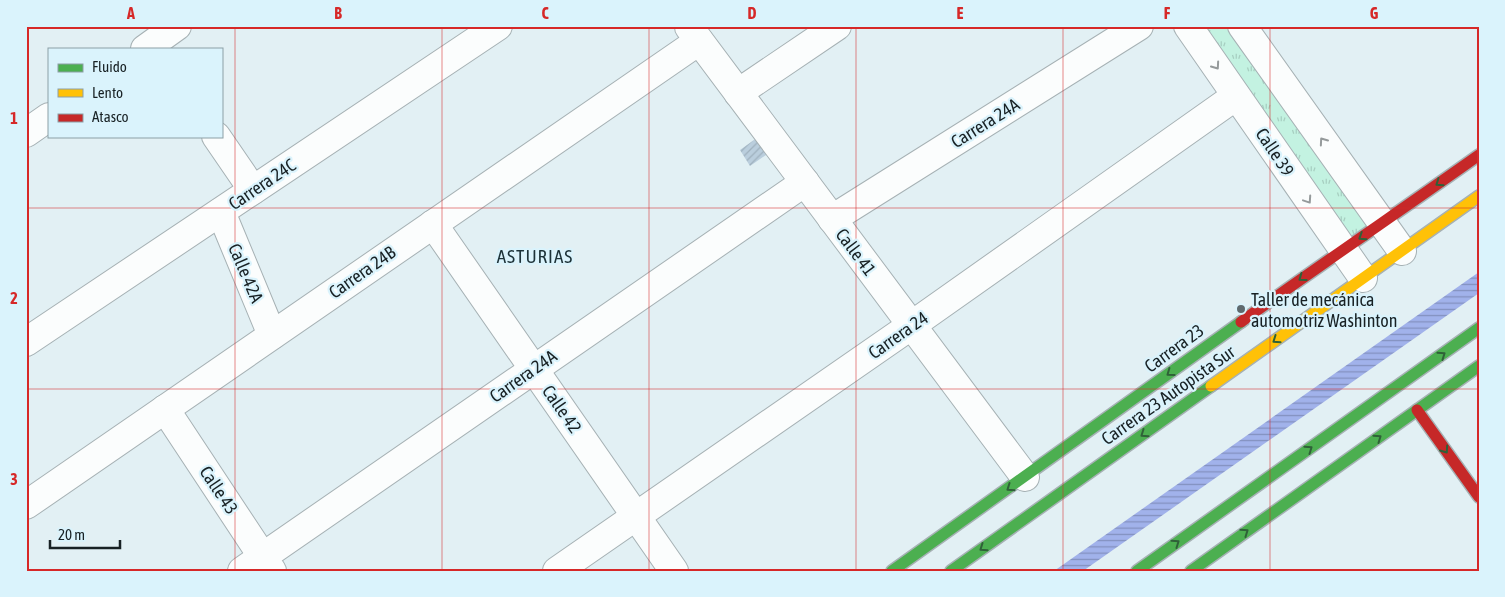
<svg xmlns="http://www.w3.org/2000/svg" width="1505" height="597" font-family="'Asap Condensed',sans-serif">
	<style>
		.grass { fill: url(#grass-tufts) }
		.water { fill: url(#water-rules) }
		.building { fill: url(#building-hatch) }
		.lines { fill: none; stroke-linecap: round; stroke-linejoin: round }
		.street-casing { stroke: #a6b1b4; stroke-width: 30 }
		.fast-casing { stroke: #a6b1b4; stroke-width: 14 }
		.slow-casing { stroke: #a6b1b4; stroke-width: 14 }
		.jam-casing { stroke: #a6b1b4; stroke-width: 14 }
		.street { stroke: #fbfdfd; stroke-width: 28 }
		.fast { stroke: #4caf50; stroke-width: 11 }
		.slow { stroke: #ffc107; stroke-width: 11 }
		.jam { stroke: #c62828; stroke-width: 11 }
		.oneway { stroke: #959a9b }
		.oneway2 { stroke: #2f6138 }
		.grid { fill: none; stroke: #d62828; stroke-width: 1; stroke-opacity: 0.55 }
		.poi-dot { fill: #5f696d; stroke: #daf3fc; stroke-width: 2 }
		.labels { text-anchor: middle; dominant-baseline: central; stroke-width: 4.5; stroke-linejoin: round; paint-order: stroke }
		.street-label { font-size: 18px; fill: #182124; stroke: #daf3fc }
		.poi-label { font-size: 18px; fill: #182124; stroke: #daf3fc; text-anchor: start }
		.neighbourhood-label { font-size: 19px; letter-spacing: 1px; fill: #1d3238; stroke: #daf3fc }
		.neatline { fill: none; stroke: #d62828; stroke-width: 2 }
		.grid-label { font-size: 16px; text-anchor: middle; font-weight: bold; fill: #d62828 }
	</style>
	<defs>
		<pattern id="grass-tufts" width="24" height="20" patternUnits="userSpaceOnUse" patternTransform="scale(1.25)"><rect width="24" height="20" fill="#c3f2e1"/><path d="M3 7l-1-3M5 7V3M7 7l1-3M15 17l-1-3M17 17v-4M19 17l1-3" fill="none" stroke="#a7cfc1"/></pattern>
		<pattern id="water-rules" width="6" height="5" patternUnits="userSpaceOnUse" patternTransform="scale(1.25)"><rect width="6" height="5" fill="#a1b2eb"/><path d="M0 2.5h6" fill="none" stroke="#8290be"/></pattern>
		<pattern id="building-hatch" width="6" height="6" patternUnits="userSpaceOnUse" patternTransform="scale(1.25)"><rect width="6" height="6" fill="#bacedd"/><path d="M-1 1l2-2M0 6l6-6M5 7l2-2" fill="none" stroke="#9fb1be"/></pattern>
	</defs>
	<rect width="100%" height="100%" fill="#e2f0f4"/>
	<!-- grass -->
	<path class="grass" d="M1188,26H1242L1381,223L1342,249Z"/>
	<!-- water -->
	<path class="water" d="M1479,272V293L1083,571H1054Z"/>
	<!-- building -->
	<path class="building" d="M768,130L779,146L750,166L740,150Z"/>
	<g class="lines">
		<!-- street casing -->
		<g class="street-casing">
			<g id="street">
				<path d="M1188,26L1363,278"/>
				<path d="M1242,26L1402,251"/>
				<path d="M689,27L1025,477"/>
				<path d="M145,49L177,26"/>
				<path d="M738,93L837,26"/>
				<path d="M26,133L49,117"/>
				<path d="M216,136L253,190"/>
				<path d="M221,212L272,335"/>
				<path d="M832,219L1139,26"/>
				<path d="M433,224L674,571"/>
				<path d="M26,342L498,26"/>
				<path d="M165,409L272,571"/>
				<path d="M26,505L699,41"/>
				<path d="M242,571L805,182"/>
				<path d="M557,571L912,325L1236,96"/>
			</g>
		</g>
		<!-- fast casing -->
		<g class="fast-casing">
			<g id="fast">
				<path d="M892,571L1241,322"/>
				<path d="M951,571L1211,386"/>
				<path d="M1137,571L1479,328"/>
				<path d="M1191,571L1479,366"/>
			</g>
		</g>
		<!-- slow casing -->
		<g class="slow-casing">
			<path id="slow" d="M1211,386L1479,196"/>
		</g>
		<!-- jam casing -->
		<g class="jam-casing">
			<g id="jam">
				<path d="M1241,322C1320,265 1400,211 1479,155"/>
				<path d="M1417,410L1479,497"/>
			</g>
		</g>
		<!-- street -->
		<use href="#street" class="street"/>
		<!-- fast -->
		<use href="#fast" class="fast"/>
		<!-- slow -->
		<use href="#slow" class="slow"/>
		<!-- jam -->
		<use href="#jam" class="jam"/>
	</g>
	<!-- one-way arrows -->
	<defs><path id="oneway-chevron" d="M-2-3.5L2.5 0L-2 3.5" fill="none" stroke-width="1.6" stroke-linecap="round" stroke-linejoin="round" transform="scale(1.25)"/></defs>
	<g class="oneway">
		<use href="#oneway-chevron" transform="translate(1216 66) rotate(55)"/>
		<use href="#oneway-chevron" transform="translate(1323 141) rotate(-125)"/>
		<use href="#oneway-chevron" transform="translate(1308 200) rotate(56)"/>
	</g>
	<g class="oneway2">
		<use href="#oneway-chevron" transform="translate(1439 183) rotate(145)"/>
		<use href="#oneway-chevron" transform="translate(1362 237) rotate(147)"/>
		<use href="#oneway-chevron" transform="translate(1302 278) rotate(144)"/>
		<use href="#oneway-chevron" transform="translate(1276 340) rotate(145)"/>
		<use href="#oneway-chevron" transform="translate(1442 355) rotate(-35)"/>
		<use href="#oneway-chevron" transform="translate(1170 373) rotate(144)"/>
		<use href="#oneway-chevron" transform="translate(1144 434) rotate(145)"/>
		<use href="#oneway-chevron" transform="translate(1378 438) rotate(-35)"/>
		<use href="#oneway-chevron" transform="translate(1309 449) rotate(-35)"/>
		<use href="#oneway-chevron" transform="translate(1445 450) rotate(55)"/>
		<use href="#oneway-chevron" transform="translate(1010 488) rotate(145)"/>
		<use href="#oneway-chevron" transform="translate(1245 532) rotate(-35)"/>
		<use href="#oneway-chevron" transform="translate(1176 543) rotate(-35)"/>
		<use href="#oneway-chevron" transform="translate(983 548) rotate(145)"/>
	</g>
	<!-- grid -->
	<path class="grid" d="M235,26V571M442,26V571M649,26V571M856,26V571M1063,26V571M1270,26V571M26,208H1479M26,389H1479"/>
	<!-- markers -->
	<circle class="poi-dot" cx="1241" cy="309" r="5"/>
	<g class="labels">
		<!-- street labels -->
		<g class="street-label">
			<text transform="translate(985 123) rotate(-32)">Carrera 24A</text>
			<text transform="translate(1275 152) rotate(56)">Calle 39</text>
			<text transform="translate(262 184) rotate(-34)">Carrera 24C</text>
			<text transform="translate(856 252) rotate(53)">Calle 41</text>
			<text transform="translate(362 272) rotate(-35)">Carrera 24B</text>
			<text transform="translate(246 273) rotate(67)">Calle 42A</text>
			<text transform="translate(898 335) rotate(-35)">Carrera 24</text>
			<text transform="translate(1174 348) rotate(-36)">Carrera 23</text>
			<text transform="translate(523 376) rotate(-35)">Carrera 24A</text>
			<text transform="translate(1168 395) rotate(-35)">Carrera 23 Autopista Sur</text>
			<text transform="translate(562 409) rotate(55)">Calle 42</text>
			<text transform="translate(219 490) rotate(56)">Calle 43</text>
		</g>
		<!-- poi labels -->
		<g class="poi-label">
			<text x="1251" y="299">Taller de mecánica<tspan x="1251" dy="21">automotriz Washinton</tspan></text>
		</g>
		<!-- neighbourhood labels -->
		<g class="neighbourhood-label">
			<text x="535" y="256">ASTURIAS</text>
		</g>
	</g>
	<!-- border -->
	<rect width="1505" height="597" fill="none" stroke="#daf3fc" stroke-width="55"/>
	<!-- legend -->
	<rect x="48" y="48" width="175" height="90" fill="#daf3fc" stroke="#8c9fa6"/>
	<rect x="58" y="64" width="25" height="8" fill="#4caf50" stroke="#8c9fa6"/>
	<text x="92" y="72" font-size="15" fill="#182124">Fluido</text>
	<rect x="58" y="89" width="25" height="8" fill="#ffc107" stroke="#8c9fa6"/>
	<text x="92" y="98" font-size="15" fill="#182124">Lento</text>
	<rect x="58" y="114" width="25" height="8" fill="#c62828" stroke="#8c9fa6"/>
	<text x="92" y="122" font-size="15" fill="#182124">Atasco</text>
	<!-- scale -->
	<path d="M50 540v8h70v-8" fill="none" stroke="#182124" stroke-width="2.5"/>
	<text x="58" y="540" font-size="15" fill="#182124" stroke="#daf3fc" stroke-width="4" paint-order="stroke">20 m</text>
	<rect x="28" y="28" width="1450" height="542" class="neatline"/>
	<g class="grid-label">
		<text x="131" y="19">A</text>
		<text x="338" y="19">B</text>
		<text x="545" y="19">C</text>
		<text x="752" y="19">D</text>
		<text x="960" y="19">E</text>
		<text x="1167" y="19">F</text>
		<text x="1374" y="19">G</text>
		<text x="14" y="124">1</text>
		<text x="14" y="304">2</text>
		<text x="14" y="485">3</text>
	</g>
</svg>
